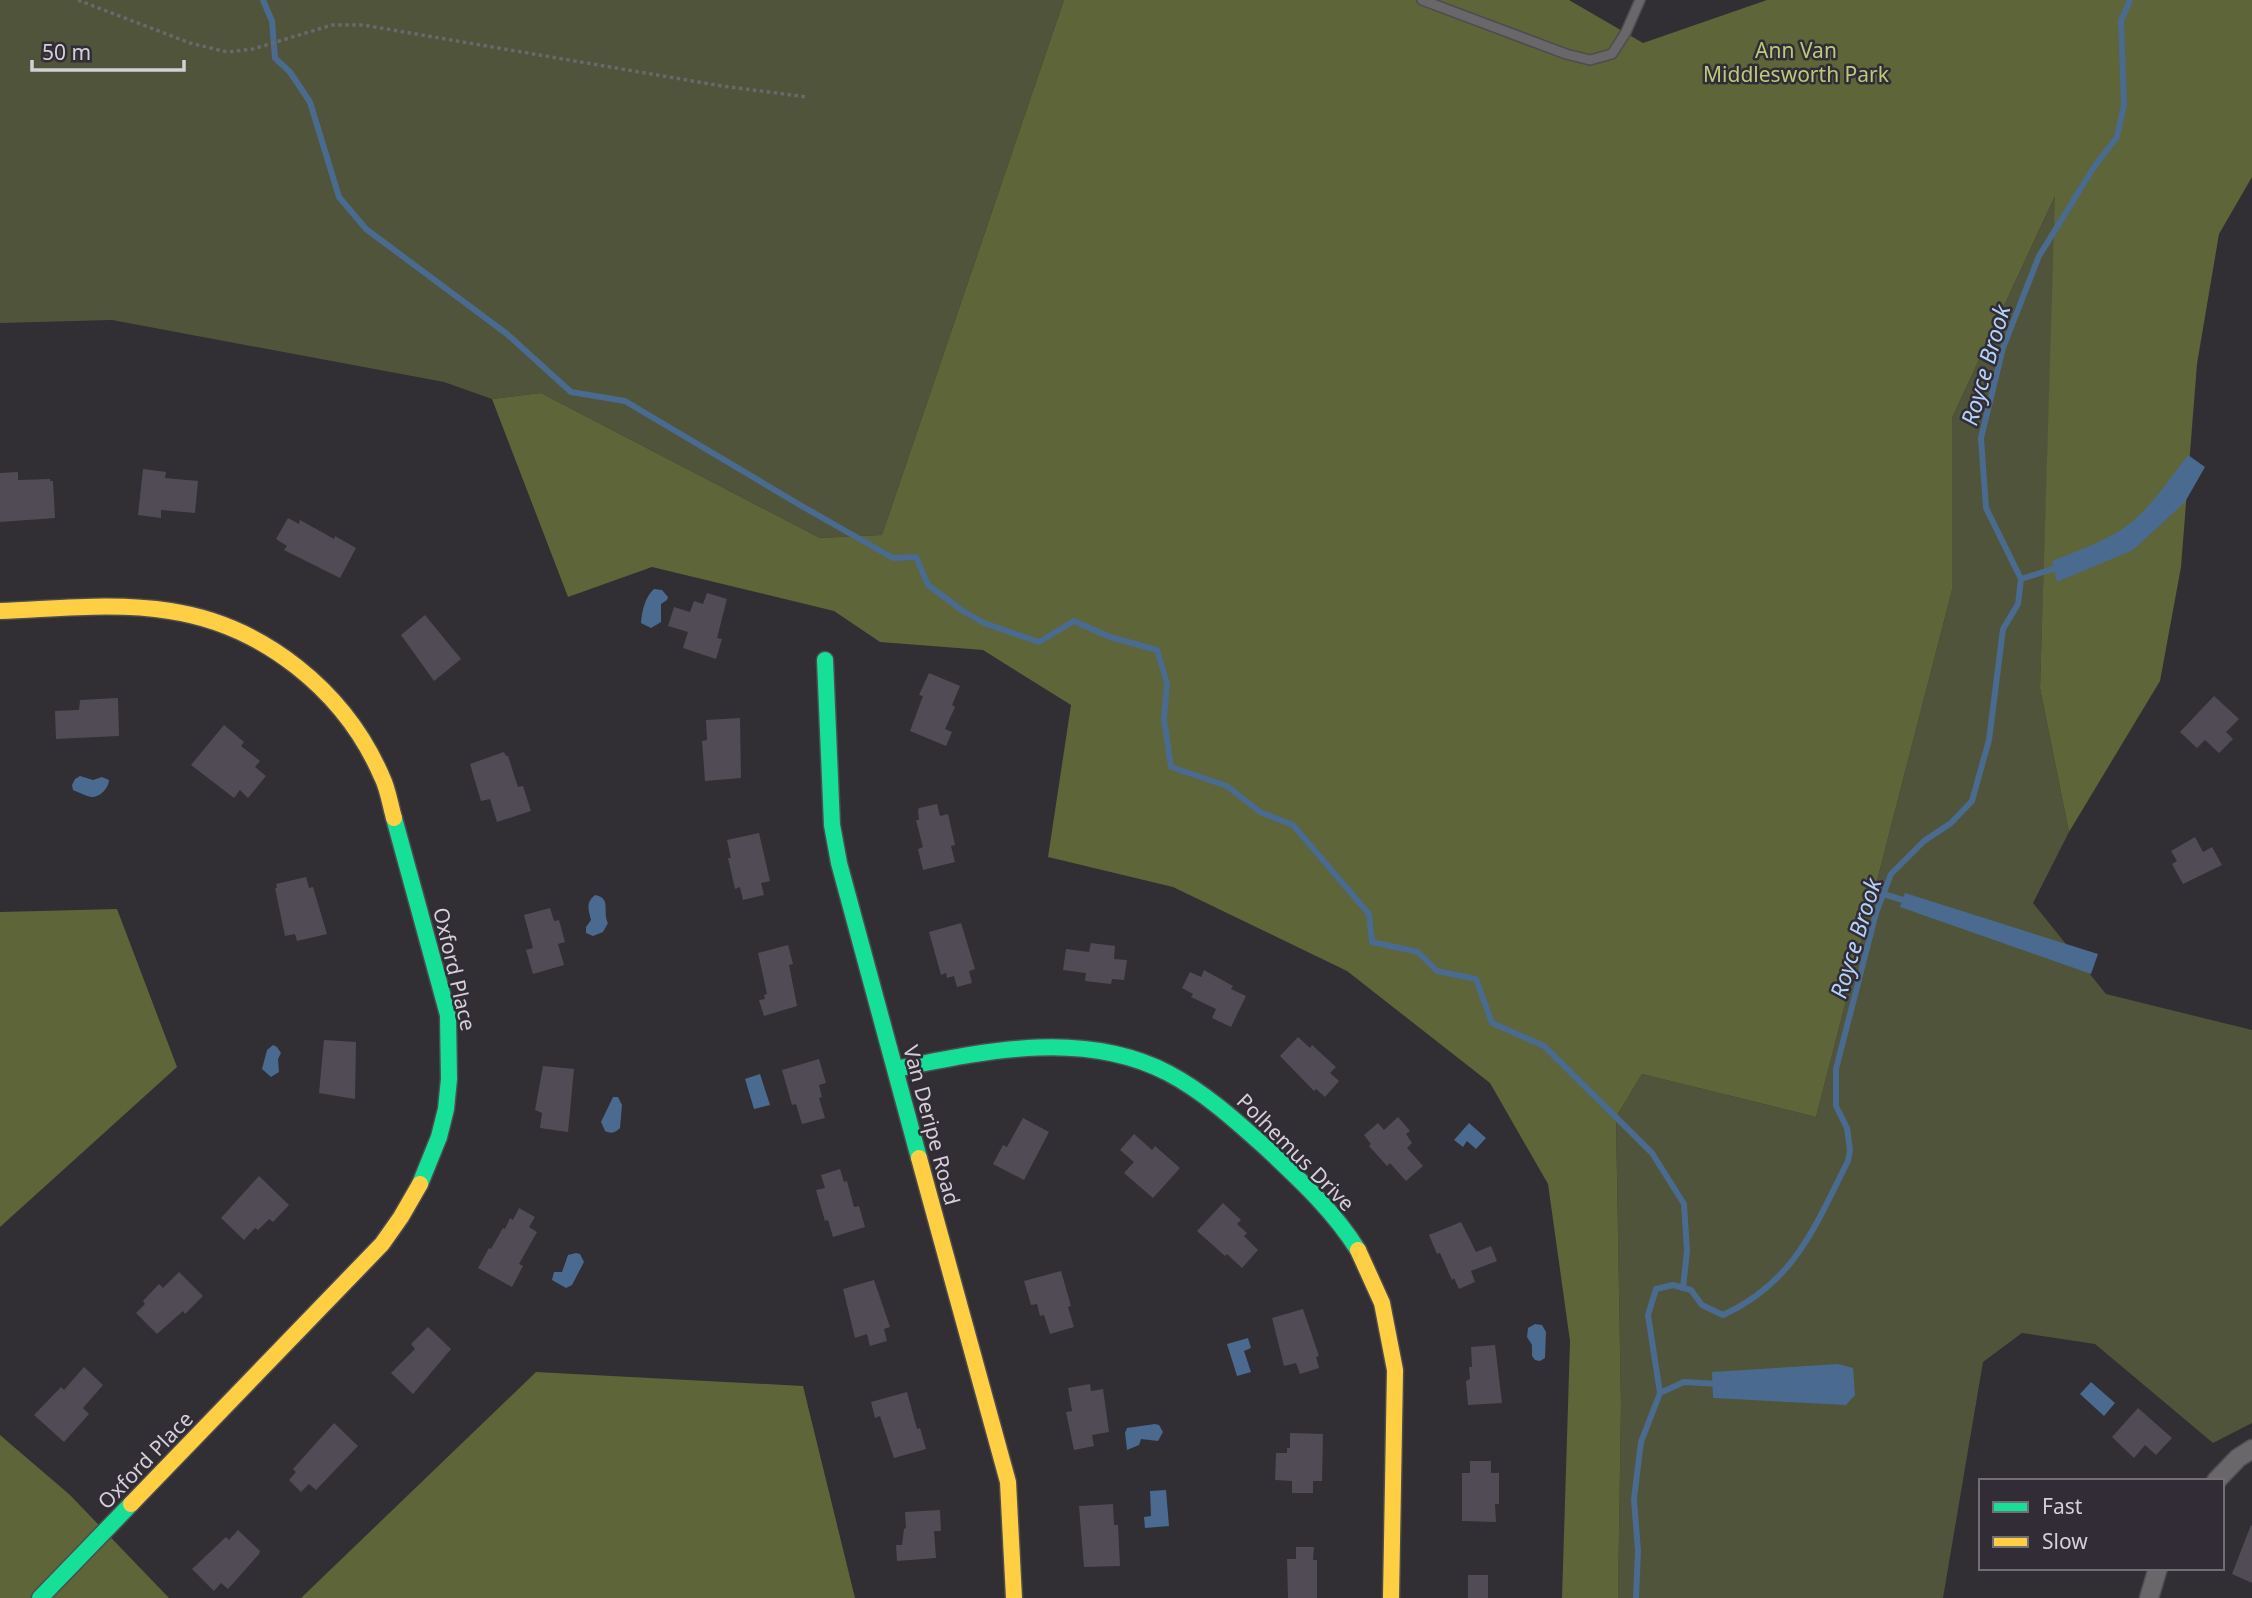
<svg xmlns="http://www.w3.org/2000/svg" width="2252" height="1598" font-family="'Noto Sans',sans-serif">
	<style>
		.green { fill: #4f543a }
		.forest { fill: #5d6539 }
		.water { fill: #4a6a8f }
		.lines { fill: none; stroke-linecap: round; stroke-linejoin: round }
		.stream { stroke: #4a6a8f; stroke-width: 6 }
		.building { fill: #514b56 }
		.lane-casing { stroke: #4e4c50; stroke-width: 12 }
		.street-casing { stroke: #4e4c50; stroke-width: 21 }
		.fast-casing { stroke: #4e4c50; stroke-width: 19 }
		.slow-casing { stroke: #4e4c50; stroke-width: 19 }
		.path { stroke: #6a686c; stroke-width: 3.5; stroke-dasharray: 3.5 3.5; stroke-linecap: butt }
		.lane { stroke: #69676a; stroke-width: 9 }
		.street { stroke: #69676a; stroke-width: 18 }
		.fast { stroke: #16e098; stroke-width: 16 }
		.slow { stroke: #ffcf43; stroke-width: 16 }
		.labels { text-anchor: middle; dominant-baseline: central; stroke-width: 5; stroke-linejoin: round; paint-order: stroke }
		.park-label { font-size: 21px; fill: #baca7a; stroke: #322c36 }
		.street-label { font-size: 21px; fill: #d4d0d6; stroke: #322c36 }
		.water-label { font-size: 23px; font-style: italic; fill: #b2d3f8; stroke: #322c36 }
	</style>
	<rect width="100%" height="100%" fill="#312e34"/>
	<!-- green -->
	<g class="green">
		<path d="M0,0H1064L882,535L820,538L541,393L492,399L444,382L112,320L0,323Z"/>
		<path d="M2056,194L2040,688L2069,832L2033,903L2106,994L2252,1030V1423L2213,1443L2095,1344L2022,1333L1983,1362L1943,1598H1618L1621,1406L1616,1117L1642,1074L1816,1117L1952,590V418Z"/>
	</g>
	<!-- forest -->
	<g class="forest">
		<path d="M1064,0H1569L1643,43L1767,0H2252V177L2219,234L2197,364L2181,567L2160,681L2069,832L2040,688L2055,196L1952,418V590L1816,1117L1642,1074L1616,1117L1621,1406L1618,1598H1562L1570,1341L1548,1184L1490,1083L1347,971L1173,887L1048,857L1071,705L983,650L880,642L834,611L652,567L568,597L492,399L541,393L820,538L882,535Z"/>
		<path d="M117,909L177,1067L0,1227V912Z"/>
		<path d="M536,1372L803,1386L855,1598H301Z"/>
		<path d="M0,1435L70,1495L169,1598H0Z"/>
	</g>
	<!-- water -->
	<g class="water">
		<path d="M2188,455L2205,467L2185,502L2133,550L2057,582L2052,561C2079,550 2113,539 2135,519C2156,500 2171,477 2188,455Z"/>
		<path d="M654,589L662,590L668,597L667,600L661,604V622L651,628L641,623C642,611 645,597 654,589Z"/>
		<path d="M80,776L93,780L102,777L109,780C109,787 101,797 92,797C88,797 78,792 73,790L72,785L75,779Z"/>
		<path d="M1905,893L2098,954L2091,974L1900,907Z"/>
		<path d="M595,895C612,898 602,912 608,923L603,932L593,936L586,933V927L591,920C589,910 585,903 595,895Z"/>
		<path d="M273,1045L277,1047L281,1053L278,1059L279,1072L271,1077L262,1069L267,1050Z"/>
		<path d="M760,1074L770,1105L754,1109L745,1079Z"/>
		<path d="M613,1097H618L622,1105L620,1128C615,1133 611,1134 605,1131L601,1122Z"/>
		<path d="M1469,1123L1486,1138L1476,1149L1467,1141L1463,1147L1454,1140Z"/>
		<path d="M576,1253L580,1254L584,1262L572,1285L566,1288L552,1280L554,1272H562L568,1255Z"/>
		<path d="M1535,1324L1542,1325L1546,1332L1545,1358L1540,1361L1535,1360L1532,1356V1345L1527,1337L1528,1328Z"/>
		<path d="M1248,1338L1251,1348L1244,1351L1251,1372L1237,1376L1227,1344Z"/>
		<path d="M1838,1364L1853,1368L1855,1395L1846,1405L1713,1398L1712,1372Z"/>
		<path d="M2091,1382L2115,1403L2104,1416L2080,1394Z"/>
		<path d="M1155,1424L1159,1425L1163,1432L1158,1441L1141,1439L1139,1445L1127,1450L1125,1433L1127,1428Z"/>
		<path d="M1166,1490L1169,1526L1145,1528L1144,1517L1151,1516L1150,1491Z"/>
	</g>
	<g class="lines">
		<!-- stream -->
		<g class="stream">
			<path d="M263,0L272,21L275,58L290,72L310,102L339,197L366,229L507,334L571,392L625,401L800,505L893,558L916,557L928,585L963,611L984,623L1039,642L1074,621L1110,637L1157,650L1167,683L1164,719L1171,767L1227,786L1260,812L1293,825L1369,914L1372,942L1418,952L1437,971L1476,979L1492,1023L1544,1046L1652,1153L1684,1204L1687,1251L1683,1288"/>
			<path d="M2021,579L2059,567"/>
			<path d="M1883,894L1910,902"/>
			<path d="M1660,1393L1684,1382L1719,1384"/>
			<path d="M1636,1598L1638,1551L1634,1499L1641,1442L1660,1393L1648,1315L1656,1289L1673,1285L1691,1290L1702,1305L1723,1315C1795,1282 1815,1226 1848,1161L1850,1150L1847,1128L1836,1106V1069L1876,913L1891,874L1924,841L1951,823L1972,801L1989,740L2003,629L2018,604L2021,579L1986,508L1981,438L2003,348L2039,256L2094,167L2117,137L2124,105L2121,21L2130,0"/>
		</g>
	</g>
	<!-- building -->
	<g class="building">
		<path d="M143,469L166,472L165,478L198,481L195,513L161,510V518L138,515Z"/>
		<path d="M18,472V480L50,479V481H53L55,518L0,522V473Z"/>
		<path d="M288,518L299,524L300,520L334,539L335,536L356,548L340,578L284,550L287,546L276,539Z"/>
		<path d="M707,593L727,599L717,638L722,639L716,659L683,648L688,632L668,626L674,607L690,612L694,601L703,604Z"/>
		<path d="M425,615L461,659L434,681L401,635Z"/>
		<path d="M929,673L960,686L952,705L955,707L945,729L952,732L946,746L910,731L923,696L919,695Z"/>
		<path d="M2214,696L2239,719L2226,732L2233,739L2219,753L2205,740L2197,748L2180,732Z"/>
		<path d="M118,698L119,736L56,739L55,711L79,710L80,700Z"/>
		<path d="M740,718L741,778L705,781L702,741L707,740L706,720Z"/>
		<path d="M224,725L244,742L241,746L260,761L255,767L266,776L248,798L240,790L234,798L191,765Z"/>
		<path d="M504,752L506,756H508L518,787L523,786L531,811L497,822L490,799L481,801L470,764Z"/>
		<path d="M937,804L940,816L948,814L955,845L951,846L955,862L923,870L918,849L923,847L916,820H919L918,811L919,808Z"/>
		<path d="M759,833L770,881L761,883L764,895L743,900L740,887L735,889L728,858H731L727,840Z"/>
		<path d="M2195,837L2203,852L2212,847L2222,865L2183,884L2172,864L2177,861L2171,851Z"/>
		<path d="M306,877L309,888L313,887L327,934L297,941L295,934L285,936L275,888H277L276,884Z"/>
		<path d="M550,908L554,921L559,920L565,942L558,944L564,965L533,974L526,950L533,948L524,915Z"/>
		<path d="M961,923L975,969L969,971L972,983L957,987L954,976L947,978L946,973L941,975L929,932Z"/>
		<path d="M1091,943L1115,946L1114,959L1127,960L1124,980L1112,979L1111,984L1085,981L1086,973L1063,970L1066,949L1089,952Z"/>
		<path d="M788,945L793,964L789,965L797,1006L764,1016L759,1000L765,999L764,995L767,994L758,953Z"/>
		<path d="M1204,970L1233,986L1231,989L1246,996L1231,1027L1212,1018L1216,1009L1191,997L1193,994L1182,988L1190,972L1201,977Z"/>
		<path d="M1298,1037L1310,1048L1312,1045L1336,1067L1330,1073L1339,1081L1325,1097L1316,1089L1314,1091L1280,1056Z"/>
		<path d="M324,1040L356,1042L355,1099L319,1093Z"/>
		<path d="M819,1059L826,1083L819,1085L822,1097L819,1098L825,1118L802,1124L796,1104L792,1105L782,1070Z"/>
		<path d="M543,1066L574,1069L568,1132L540,1128L542,1113L535,1110Z"/>
		<path d="M1398,1117L1410,1131L1406,1134L1412,1143L1407,1148L1423,1166L1406,1181L1390,1163L1387,1166L1369,1146L1371,1144L1364,1135L1378,1123L1384,1130Z"/>
		<path d="M1023,1118L1049,1132L1024,1180L993,1164L1003,1145L1007,1147Z"/>
		<path d="M1134,1134L1152,1150L1155,1146L1180,1168L1153,1198L1124,1173L1134,1162L1120,1150Z"/>
		<path d="M840,1169L844,1182L847,1181L854,1207L859,1206L865,1227L833,1237L828,1220L825,1221L816,1190L825,1188L821,1175Z"/>
		<path d="M259,1176L289,1205L273,1222L269,1219L258,1230L255,1228L244,1240L221,1218Z"/>
		<path d="M1223,1203L1241,1220L1237,1224L1247,1233L1244,1236L1258,1250L1242,1268L1227,1254L1225,1256L1197,1231Z"/>
		<path d="M519,1208L535,1217L529,1227L537,1232L519,1264L523,1266L512,1287L478,1268L489,1248L491,1249L503,1228L505,1229L510,1218L513,1220Z"/>
		<path d="M1461,1222L1476,1252L1491,1246L1497,1261L1471,1271L1475,1282L1459,1289L1454,1278L1452,1280L1440,1253L1437,1254L1429,1235Z"/>
		<path d="M1061,1271L1071,1306L1068,1307L1074,1327L1050,1334L1044,1315L1040,1316L1037,1304L1031,1305L1024,1281Z"/>
		<path d="M179,1272L203,1296L185,1314L183,1311L157,1334L136,1313L145,1304L143,1301L159,1284L163,1288Z"/>
		<path d="M874,1280L890,1327L884,1329L887,1341L870,1346L867,1334L855,1338L843,1289Z"/>
		<path d="M1303,1309L1319,1356L1316,1357L1319,1368L1300,1374L1296,1363L1284,1366L1272,1318Z"/>
		<path d="M428,1327L451,1349L413,1394L391,1373L415,1349L411,1344Z"/>
		<path d="M1495,1345L1502,1403L1468,1405L1466,1381L1470,1379L1469,1367H1472L1471,1347Z"/>
		<path d="M84,1367L103,1385L83,1408L89,1414L64,1442L34,1415L61,1387L64,1390Z"/>
		<path d="M1090,1384L1091,1391L1103,1389L1109,1432L1092,1435L1094,1446L1074,1450L1066,1412L1072,1411L1068,1388Z"/>
		<path d="M907,1392L917,1429L920,1428L926,1449L894,1458L880,1416L875,1418L871,1402Z"/>
		<path d="M2138,1408L2172,1438L2156,1455L2145,1445L2134,1458L2112,1437Z"/>
		<path d="M334,1423L358,1446L316,1490L309,1484L301,1492L289,1480L296,1472L293,1469Z"/>
		<path d="M1290,1433L1323,1434L1322,1481H1313V1493H1292V1481L1275,1480L1276,1453H1287V1448H1290Z"/>
		<path d="M1470,1461H1491V1473H1499V1504H1495L1496,1522L1462,1521V1473H1470Z"/>
		<path d="M1113,1504L1114,1525H1118L1120,1566L1084,1567L1079,1506Z"/>
		<path d="M940,1510L941,1531H934L936,1558L897,1561L896,1545H902L904,1529L906,1528L905,1512Z"/>
		<path d="M2251,1525L2252,1526V1583L2232,1574Z"/>
		<path d="M238,1530L260,1551L259,1554L228,1589L221,1583L214,1591L192,1569L226,1537L229,1540Z"/>
		<path d="M1296,1547H1314L1313,1560H1317V1598H1288L1287,1559H1296Z"/>
		<rect x="1468" y="1575" width="20" height="23"/>
	</g>
	<g class="lines">
		<!-- lane casing -->
		<g class="lane-casing">
			<path id="lane" d="M1422,0L1566,54L1590,60L1612,54L1626,32L1640,0"/>
		</g>
		<!-- street casing -->
		<g class="street-casing">
			<g id="street">
				<path d="M2216,1481L2238,1458L2252,1449"/>
				<path d="M2149,1598L2158,1568"/>
			</g>
		</g>
		<!-- fast casing -->
		<g class="fast-casing">
			<g id="fast">
				<path d="M825,660L832,825L839,863L919,1158"/>
				<path d="M394,818L448,1015L449,1079L446,1109L439,1137L420,1184"/>
				<path d="M896,1069C985,1051 1083,1029 1168,1073C1204,1092 1235,1120 1265,1147C1299,1179 1333,1210 1358,1250"/>
				<path d="M40,1598L131,1504"/>
			</g>
		</g>
		<!-- slow casing -->
		<g class="slow-casing">
			<g id="slow">
				<path d="M0,611C56,609 114,602 170,611C263,625 345,691 382,777C388,789 390,804 394,818"/>
				<path d="M919,1158L1008,1482L1014,1598"/>
				<path d="M1358,1250L1382,1303L1395,1370L1391,1598"/>
				<path d="M131,1504L382,1244L401,1217L420,1184"/>
			</g>
		</g>
		<!-- path -->
		<path class="path" d="M78,0L190,43L227,52L253,49L332,25H363L722,86L807,97"/>
		<!-- lane -->
		<use href="#lane" class="lane"/>
		<!-- street -->
		<use href="#street" class="street"/>
		<!-- fast -->
		<use href="#fast" class="fast"/>
		<!-- slow -->
		<use href="#slow" class="slow"/>
	</g>
	<g class="labels">
		<!-- park labels -->
		<g class="park-label">
			<text x="1796" y="50">Ann Van<tspan x="1796" dy="24">Middlesworth Park</tspan></text>
		</g>
		<!-- street labels -->
		<g class="street-label">
			<text transform="translate(455 969) rotate(77)">Oxford Place</text>
			<text transform="translate(932 1125) rotate(75)">Van Deripe Road</text>
			<text transform="translate(1296 1152) rotate(45)">Polhemus Drive</text>
			<text transform="translate(145 1460) rotate(-46)">Oxford Place</text>
		</g>
		<!-- water labels -->
		<g class="water-label">
			<text transform="translate(1985 365) rotate(-74)">Royce Brook</text>
			<text transform="translate(1855 938) rotate(-73)">Royce Brook</text>
		</g>
	</g>
	<!-- legend -->
	<rect x="1979" y="1479" width="245" height="91" fill="#322c36" stroke="#736e76" stroke-width="2"/>
	<rect x="1993" y="1502" width="35" height="10" fill="#16e098" stroke="#736e76" stroke-width="2"/>
	<text x="2042" y="1514" font-size="21" fill="#d4d0d6">Fast</text>
	<rect x="1993" y="1537" width="35" height="10" fill="#ffcf43" stroke="#736e76" stroke-width="2"/>
	<text x="2042" y="1549" font-size="21" fill="#d4d0d6">Slow</text>
	<!-- scale -->
	<path d="M32 60v10h152v-10" fill="none" stroke="#d4d0d6" stroke-width="3.5"/>
	<text x="42" y="60" font-size="21" fill="#d4d0d6" stroke="#322c36" stroke-width="5" paint-order="stroke">50 m</text>
</svg>
